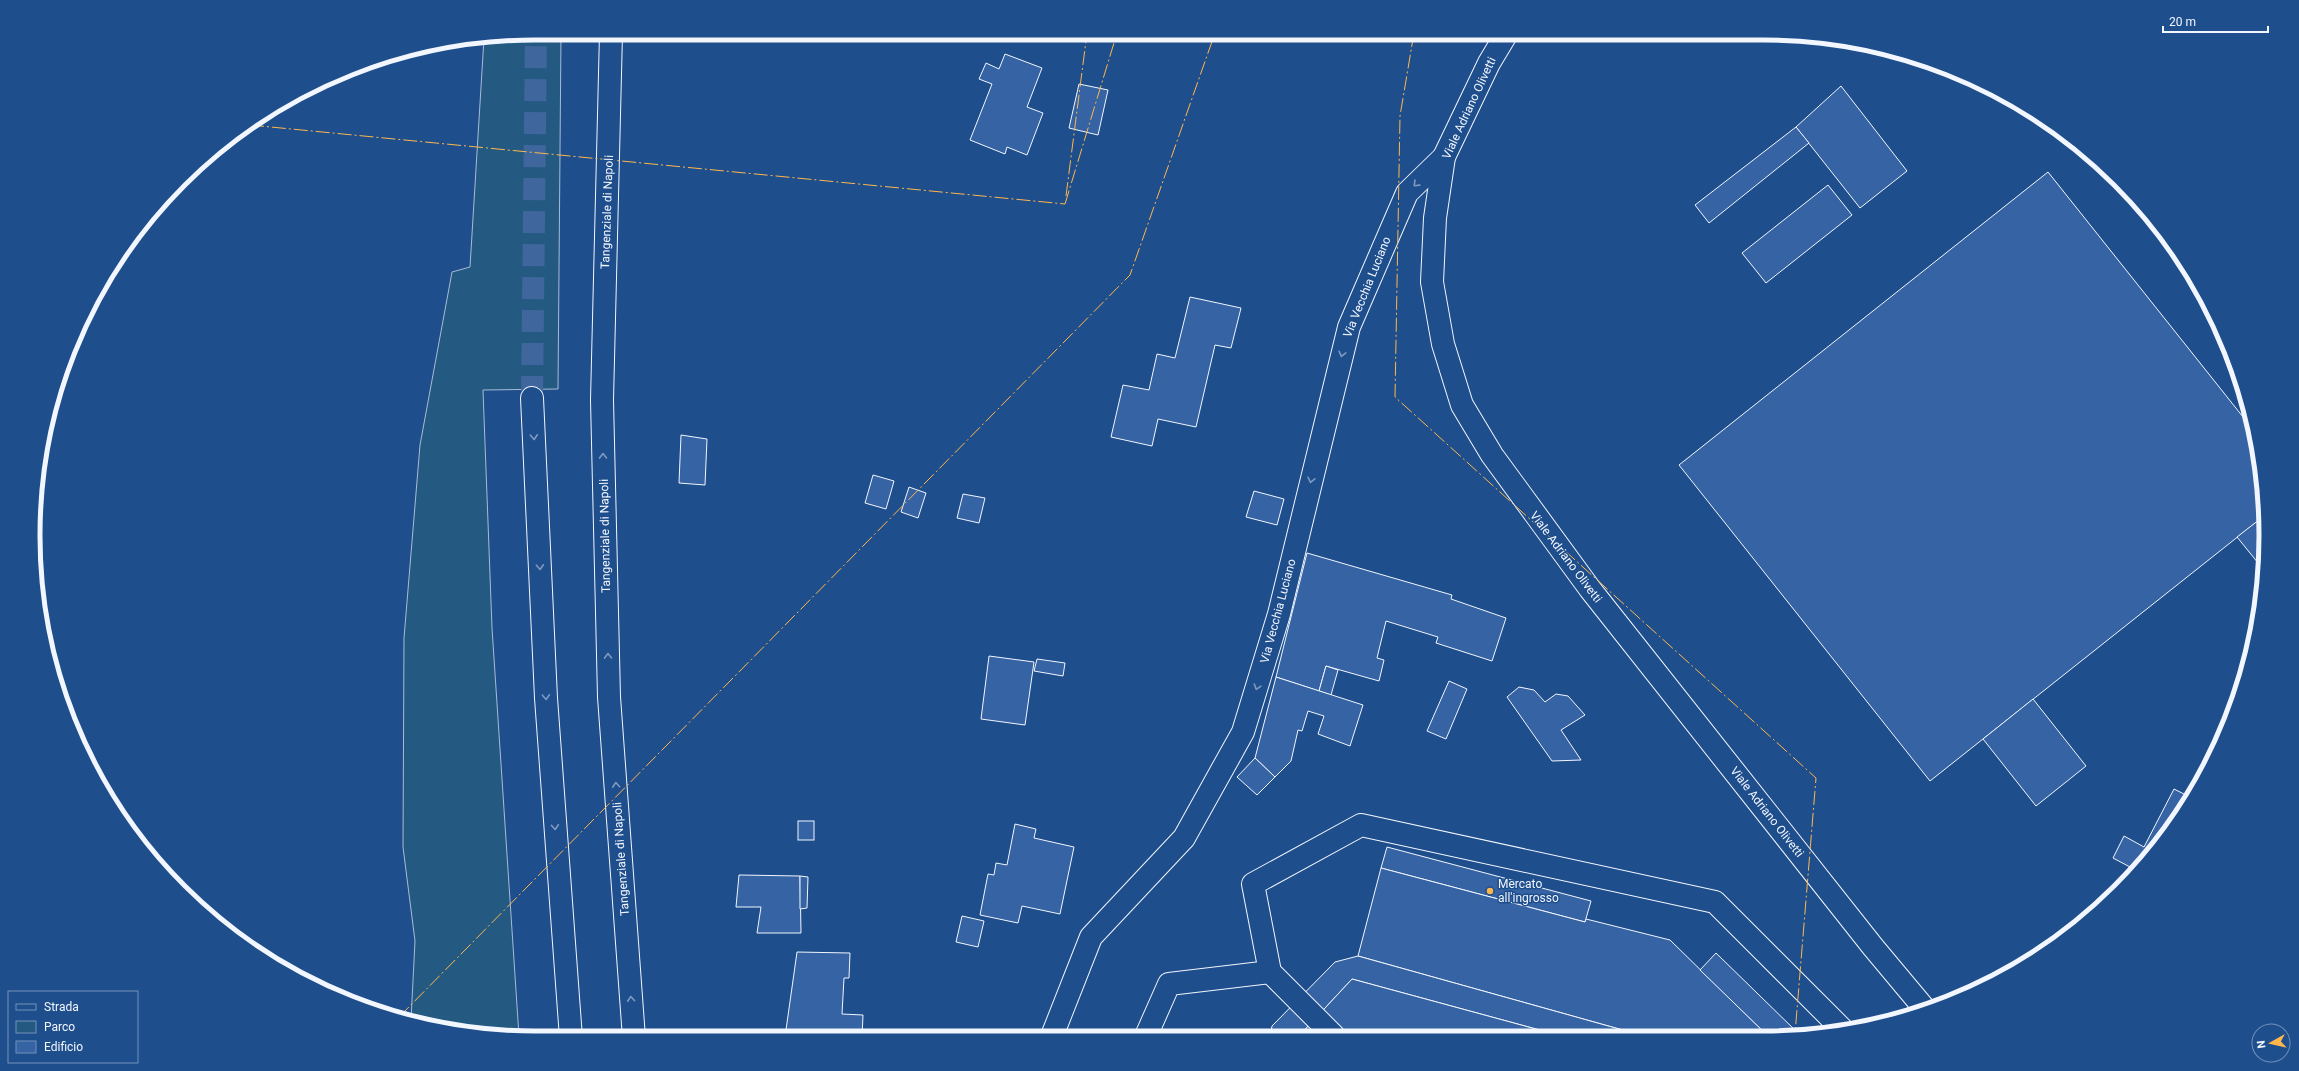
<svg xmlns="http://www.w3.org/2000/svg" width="2299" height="1071" font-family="Roboto,sans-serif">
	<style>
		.green { fill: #245a82; stroke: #a8bbd7 }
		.building { fill: #3563a3; stroke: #f2f6ff }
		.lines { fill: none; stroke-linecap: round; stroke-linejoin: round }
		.highway-tunnel { stroke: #3f679d; stroke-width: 22; stroke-dasharray: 22 11; stroke-linecap: butt }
		.minor-casing { stroke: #f2f6ff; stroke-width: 24 }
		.major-casing { stroke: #f2f6ff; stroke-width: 24 }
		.highway-casing { stroke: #f2f6ff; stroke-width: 24 }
		.minor { stroke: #1f4e8c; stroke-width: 22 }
		.major { stroke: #1f4e8c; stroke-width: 22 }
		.highway { stroke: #1f4e8c; stroke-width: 22 }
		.power { stroke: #ffb74d; stroke-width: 1; stroke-dasharray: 14 3 2 3; stroke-linecap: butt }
		.oneway { stroke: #7e9ac0 }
		.poi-dot { fill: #ffb74d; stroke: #1f4e8c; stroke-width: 1.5 }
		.labels { text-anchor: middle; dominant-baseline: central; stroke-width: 3; stroke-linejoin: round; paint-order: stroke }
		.street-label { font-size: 12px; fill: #f2f6ff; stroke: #1f4e8c }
		.poi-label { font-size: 12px; fill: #f2f6ff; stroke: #1f4e8c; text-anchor: start }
		.rim { fill: none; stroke: #f2f6ff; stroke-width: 5 }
	</style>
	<rect width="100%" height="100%" fill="#1f4e8c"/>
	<!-- green -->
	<path class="green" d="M535,33H561L558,389L483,390L492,628L519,1036L437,1028L411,1020L415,941L403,847L404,638L420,445L452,272L470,267L484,38Z"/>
	<!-- building -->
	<g class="building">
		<path d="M1005,54L1042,68L1027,107L1043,113L1027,155L1007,147L1005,154L970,140L992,84L979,79L986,63L999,69Z"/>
		<path d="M1079,84L1108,90L1098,135L1069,128Z"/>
		<path d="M1841,86L1907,171L1860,208L1796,127Z"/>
		<path d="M1796,127L1809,143L1709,223L1695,205Z"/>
		<path d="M2048,172L2255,432L2264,516L1930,781L1679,465Z"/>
		<path d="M1828,185L1852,215L1766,283L1742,253Z"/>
		<path d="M1190,297L1241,308L1231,348L1215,345L1196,427L1158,419L1152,446L1111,437L1123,385L1149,390L1157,354L1175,358Z"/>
		<path d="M681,435L707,439L705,485L679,483Z"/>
		<path d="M873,475L894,481L886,509L865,503Z"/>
		<path d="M909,487L926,493L918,518L901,512Z"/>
		<path d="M1254,491L1284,499L1277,525L1246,517Z"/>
		<path d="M963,494L985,498L979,523L957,518Z"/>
		<path d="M2264,516L2266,535L2263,569L2237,537Z"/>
		<path d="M1307,553L1452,595L1451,599L1506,618L1492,661L1436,643L1438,637L1386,621L1377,658L1384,660L1379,681L1326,666L1319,691L1276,677Z"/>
		<path d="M989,656L1034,662L1025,725L981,719Z"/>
		<path d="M1037,659L1065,663L1063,676L1034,671Z"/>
		<path d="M1326,666L1338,670L1331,695L1319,691Z"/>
		<path d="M1276,677L1363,705L1350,746L1318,734L1324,716L1308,711L1302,731L1298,730L1291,761L1275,777L1255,758Z"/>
		<path d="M1449,681L1467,689L1446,739L1427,731Z"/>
		<path d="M1519,687L1534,690L1545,702L1556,694L1568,696L1585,715L1561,730L1581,760L1552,761L1507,697Z"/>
		<path d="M2033,699L2086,766L2036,806L1983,739Z"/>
		<path d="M1255,758L1275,777L1257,795L1237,777Z"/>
		<path d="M2174,789L2188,796L2168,831L2162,829L2149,855L2122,881L2130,867L2113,858L2124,836L2144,847Z"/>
		<rect x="798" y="821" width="16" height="19"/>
		<path d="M1015,824L1036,829L1034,838L1074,847L1060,914L1022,906L1018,923L980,915L988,874L994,875L996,863L1007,865Z"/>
		<path d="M2162,829L2168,831L2162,841L2149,855Z"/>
		<path d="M1387,847L1591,901L1585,922L1381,868Z"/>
		<path d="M1381,868L1585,922L1586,919L1670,940L1766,1034H1637L1358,956Z"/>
		<path d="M739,875L800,876L801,933H757L761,907H736Z"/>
		<path d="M800,876L808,877L807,908L800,909Z"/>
		<path d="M962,916L984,921L978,947L956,942Z"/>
		<path d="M797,952L850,953L849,978H844L842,1014L863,1015L862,1037H785Z"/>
		<path d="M1716,953L1799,1034H1766L1700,970Z"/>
		<path d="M1358,956L1637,1034L1558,1035L1352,979L1300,1035L1270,1036L1272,1026L1335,962Z"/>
		<path d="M1352,979L1558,1035H1300Z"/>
		<path d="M863,1034L883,1035V1037H862Z"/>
	</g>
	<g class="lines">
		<!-- highway-tunnel -->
		<path class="highway-tunnel" d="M532,398L536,33"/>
		<!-- minor casing -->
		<g class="minor-casing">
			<g id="minor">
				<path d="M1333,1035L1270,972L1253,884L1361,825L1715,902L1843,1030"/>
				<path d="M1052,1036L1091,937L1184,838L1243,732L1279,614L1349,327L1407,193L1444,157"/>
				<path d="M1146,1036L1169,984L1270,972"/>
			</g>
		</g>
		<!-- major casing -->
		<g class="major-casing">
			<path id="major" d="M1507,33L1489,63L1444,157L1435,218L1432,282L1443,344L1462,405L1492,455L1590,589L1873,947L1924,1008"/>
		</g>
		<!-- highway casing -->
		<g class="highway-casing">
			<g id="highway">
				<path d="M611,33L602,400L609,697L634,1038"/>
				<path d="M532,398L546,698L571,1038"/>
			</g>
		</g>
		<!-- minor -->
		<use href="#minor" class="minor"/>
		<!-- major -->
		<use href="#major" class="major"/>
		<!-- highway -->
		<use href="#highway" class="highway"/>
		<!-- power -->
		<g class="power">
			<path d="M1414,33L1400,116L1395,397L1816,778L1795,1034"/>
			<path d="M250,125L1065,204"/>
			<path d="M1066,196L1087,33"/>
			<path d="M1065,204L1117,33"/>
			<path d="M399,1017L1130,275L1215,33"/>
		</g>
	</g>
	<!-- one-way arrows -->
	<defs><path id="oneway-chevron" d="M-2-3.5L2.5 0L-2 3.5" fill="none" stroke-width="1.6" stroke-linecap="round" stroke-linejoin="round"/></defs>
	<g class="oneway">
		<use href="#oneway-chevron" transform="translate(1416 184) rotate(136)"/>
		<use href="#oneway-chevron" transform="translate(1342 354) rotate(104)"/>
		<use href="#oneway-chevron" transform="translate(534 437) rotate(87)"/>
		<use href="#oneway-chevron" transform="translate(603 456) rotate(-91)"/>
		<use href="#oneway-chevron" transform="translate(1311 480) rotate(103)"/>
		<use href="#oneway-chevron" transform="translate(540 567) rotate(87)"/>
		<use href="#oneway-chevron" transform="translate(608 656) rotate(-91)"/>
		<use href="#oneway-chevron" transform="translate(1257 687) rotate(107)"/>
		<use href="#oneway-chevron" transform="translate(546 697) rotate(87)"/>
		<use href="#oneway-chevron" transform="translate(616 785) rotate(-94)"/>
		<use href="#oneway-chevron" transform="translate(555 827) rotate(86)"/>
		<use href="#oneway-chevron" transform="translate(631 999) rotate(-94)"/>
	</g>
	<!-- markers -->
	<circle class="poi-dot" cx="1490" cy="891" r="4"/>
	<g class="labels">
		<!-- street labels -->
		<g class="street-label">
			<text transform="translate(1469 108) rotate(-65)">Viale Adriano Olivetti</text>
			<text transform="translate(607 212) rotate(-88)">Tangenziale di Napoli</text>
			<text transform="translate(1367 287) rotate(-68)">Via Vecchia Luciano</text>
			<text transform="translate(605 536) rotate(-91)">Tangenziale di Napoli</text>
			<text transform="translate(1566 557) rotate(53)">Viale Adriano Olivetti</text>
			<text transform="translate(1278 611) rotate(-75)">Via Vecchia Luciano</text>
			<text transform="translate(1767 812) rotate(52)">Viale Adriano Olivetti</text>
			<text transform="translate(621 859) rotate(-94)">Tangenziale di Napoli</text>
		</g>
		<!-- poi labels -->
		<g class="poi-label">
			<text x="1498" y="884">Mercato<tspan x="1498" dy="14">all'ingrosso</tspan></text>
		</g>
	</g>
	<!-- crop -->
	<path d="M0 0H2299V1071H0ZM535 40H1764A495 495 0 0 1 2259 535V536A495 495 0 0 1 1764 1031H535A495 495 0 0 1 40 536V535A495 495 0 0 1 535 40Z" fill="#1f4e8c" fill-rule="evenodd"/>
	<path class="rim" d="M535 40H1764A495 495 0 0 1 2259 535V536A495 495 0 0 1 1764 1031H535A495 495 0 0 1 40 536V535A495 495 0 0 1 535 40Z"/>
	<!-- legend -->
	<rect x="8" y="991" width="130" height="72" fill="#1f4e8c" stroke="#7391ba"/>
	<rect x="16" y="1004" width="20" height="6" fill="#1f4e8c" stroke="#7391ba"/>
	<text x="44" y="1011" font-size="12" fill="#f2f6ff">Strada</text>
	<rect x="16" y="1021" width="20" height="12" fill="#245a82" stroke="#7391ba"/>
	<text x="44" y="1031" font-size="12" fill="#f2f6ff">Parco</text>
	<rect x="16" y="1041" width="20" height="12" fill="#3563a3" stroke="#7391ba"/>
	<text x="44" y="1051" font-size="12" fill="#f2f6ff">Edificio</text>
	<!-- north arrow -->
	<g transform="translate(2271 1043) rotate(262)"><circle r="19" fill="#1f4e8c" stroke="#7391ba"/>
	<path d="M0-3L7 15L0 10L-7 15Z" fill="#ffb74d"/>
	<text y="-6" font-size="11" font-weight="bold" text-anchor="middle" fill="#f2f6ff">N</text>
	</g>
	<!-- scale -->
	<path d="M2163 26v6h105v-6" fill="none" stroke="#f2f6ff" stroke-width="2"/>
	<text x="2169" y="26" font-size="12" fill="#f2f6ff" stroke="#1f4e8c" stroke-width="3" paint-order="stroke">20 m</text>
</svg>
